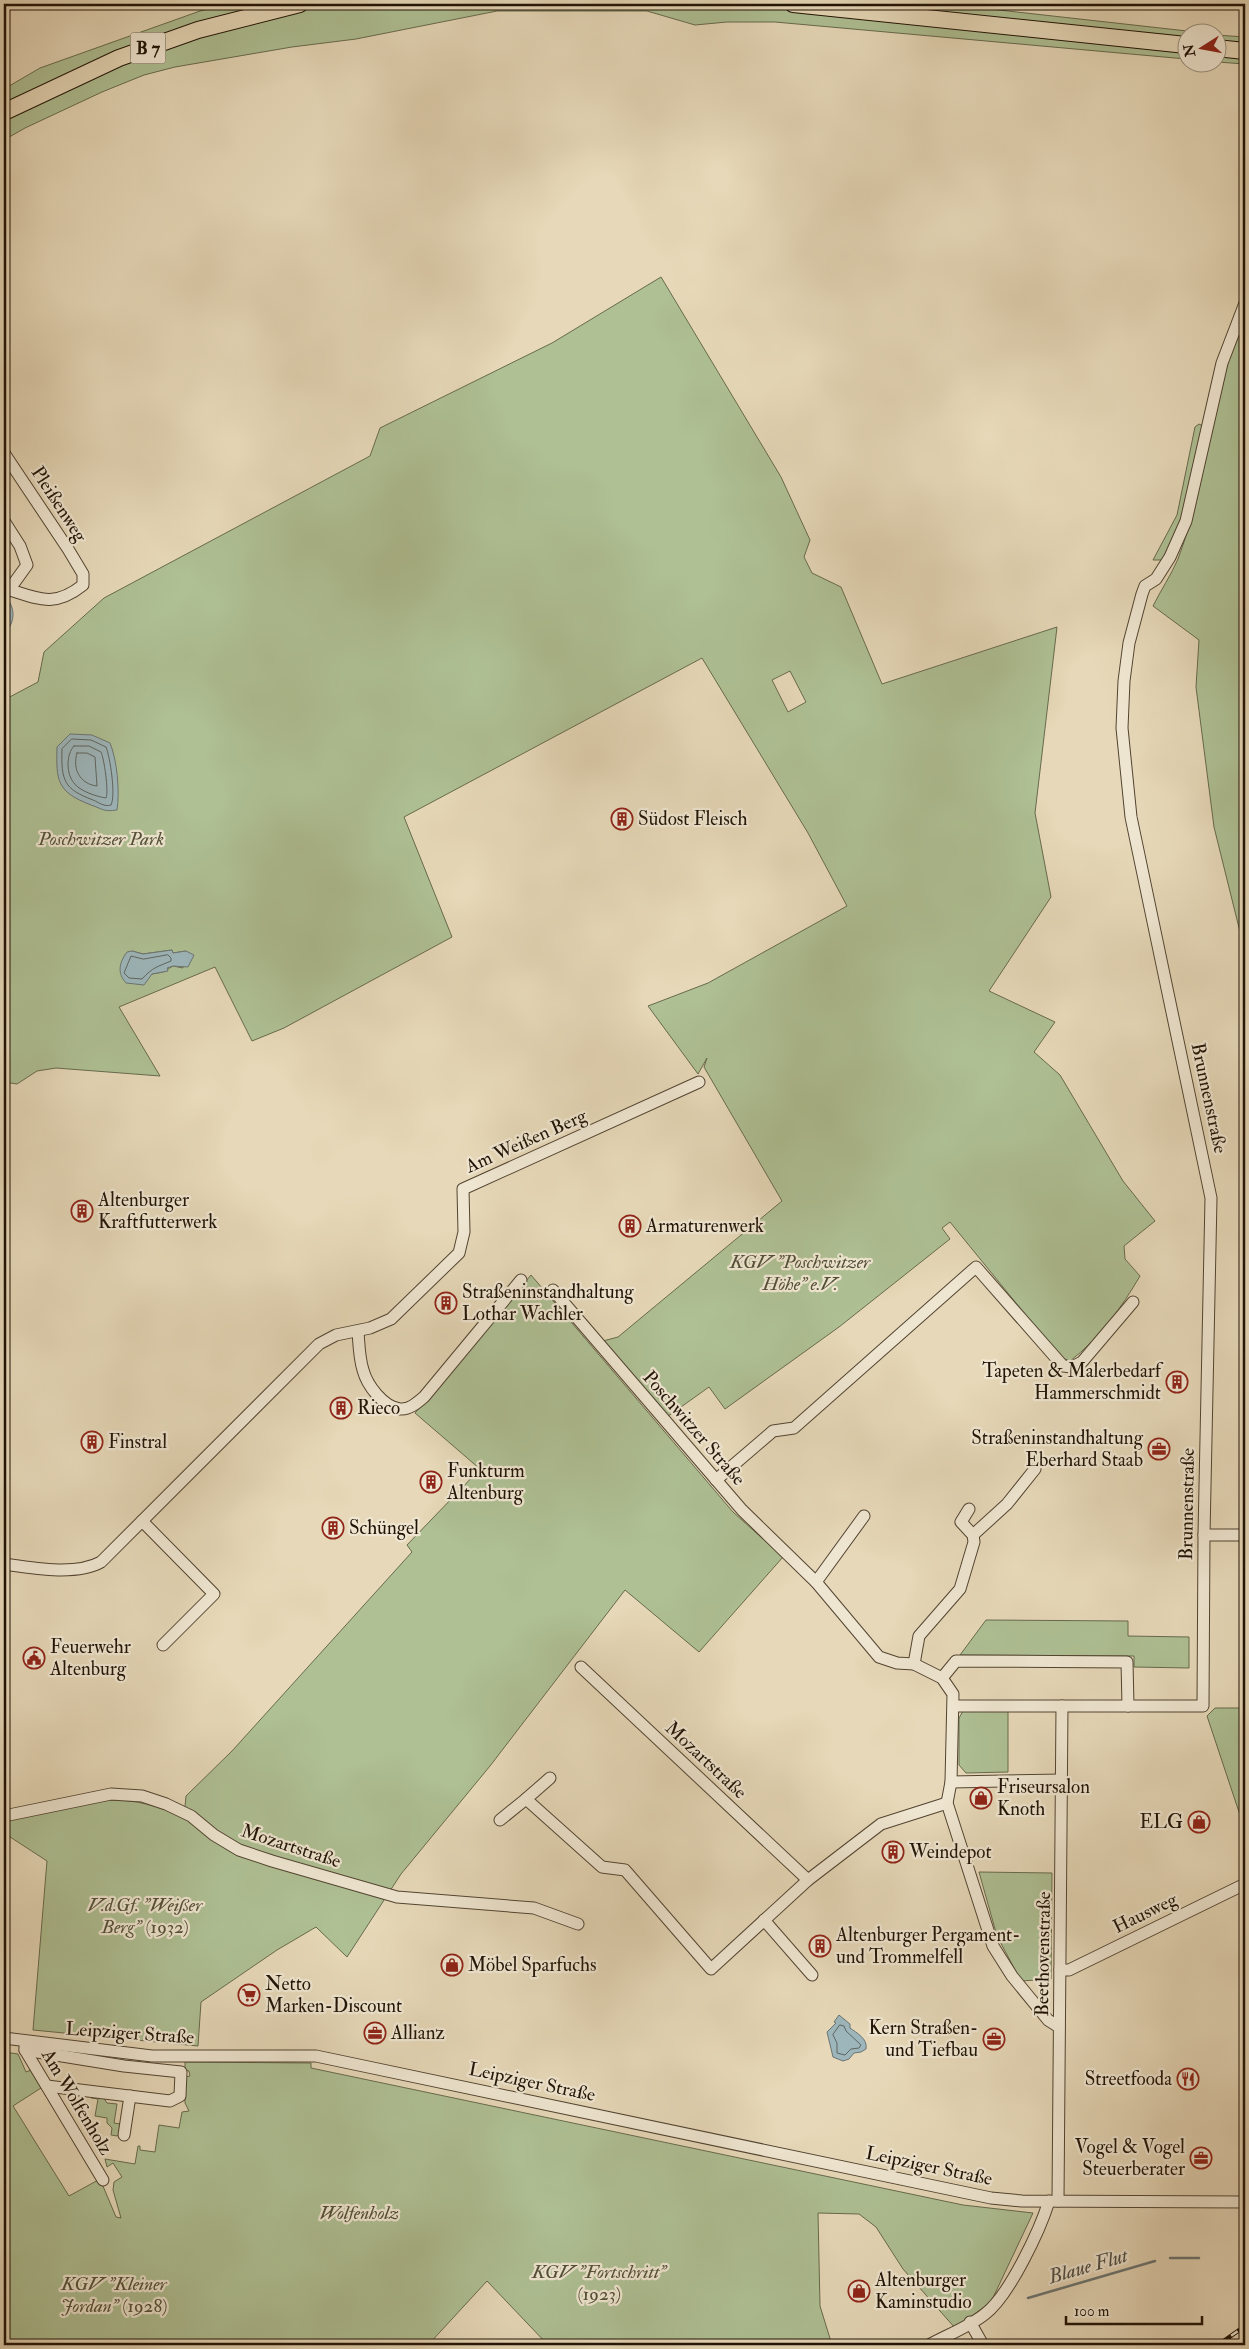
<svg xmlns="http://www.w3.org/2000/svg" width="1249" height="2349" font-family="'IM FELL Double Pica',serif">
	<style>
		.green { fill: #aec094; stroke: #676a4d; fill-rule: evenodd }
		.water { fill: #9db6bb; stroke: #6b7573 }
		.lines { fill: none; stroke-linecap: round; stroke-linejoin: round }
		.shore { stroke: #5e6460; stroke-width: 1 }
		.stream { stroke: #6b7573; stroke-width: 2.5 }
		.minor-casing { stroke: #524432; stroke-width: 13 }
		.highway-casing { stroke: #201306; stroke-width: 18 }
		.minor { stroke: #efe6d1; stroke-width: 11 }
		.highway { stroke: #e6d8b8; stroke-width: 16 }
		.rail-casing { stroke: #201306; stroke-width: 4.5 }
		.rail { stroke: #efe6d1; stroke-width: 2.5; stroke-dasharray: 8; stroke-linecap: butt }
		.labels { text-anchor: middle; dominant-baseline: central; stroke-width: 4.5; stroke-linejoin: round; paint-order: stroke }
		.shield { fill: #efe6d1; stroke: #5e5243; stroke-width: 1 }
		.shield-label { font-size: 18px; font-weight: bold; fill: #201306 }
		.street-label { font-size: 19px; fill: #201306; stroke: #efe6d1 }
		.poi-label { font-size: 19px; fill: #201306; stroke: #efe6d1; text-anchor: start }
		.park-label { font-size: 19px; font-style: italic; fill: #525038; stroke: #efe6d1 }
		.water-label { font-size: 20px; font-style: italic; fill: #4c4c45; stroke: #efe6d1 }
	</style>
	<rect width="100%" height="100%" fill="#e6d8b8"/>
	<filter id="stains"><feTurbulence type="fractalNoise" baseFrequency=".004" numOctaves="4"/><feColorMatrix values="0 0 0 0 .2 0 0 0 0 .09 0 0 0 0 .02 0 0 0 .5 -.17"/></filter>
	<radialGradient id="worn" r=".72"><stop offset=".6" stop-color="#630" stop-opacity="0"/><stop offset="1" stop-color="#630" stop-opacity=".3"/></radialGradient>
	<!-- green -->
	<g class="green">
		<path d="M228,4H945L1196,32H1186V59L775,22H727L695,25L647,11H497L356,39L292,47L175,67L144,75L102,92L25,128L4,140V89L40,68L200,11Z"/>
		<path d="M1216,35L1245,37V64L1217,62Z"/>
		<path d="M661,277L781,477L810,540L804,557L812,573L841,587L882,684L1057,627L1035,813L1051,897L989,991L1055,1022L1034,1052L1060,1075L1123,1181L1155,1221L1124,1246L1125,1259L1140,1276C1122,1307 1099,1339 1070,1361L1060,1357L950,1222L942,1228L950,1239L839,1327L725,1409L709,1387L667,1417L603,1341L618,1337L782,1201L704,1067L707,1058L698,1074L648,1006L708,983L847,906L808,833L702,658L404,817L452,937L284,1028L252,1041L215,967L119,1007L160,1076L56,1068L37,1071L17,1084L4,1082V700L38,682L44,652L104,598L370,456L380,428L552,343ZM790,671L806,702L788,712L772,680ZM172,950L173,953L186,951L183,968L173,966L163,972L152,974L132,951L143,954Z"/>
		<path d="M1245,313V952L1214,827L1196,687L1199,640L1153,606C1161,590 1171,575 1178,559C1196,512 1203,463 1213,414C1220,379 1233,346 1245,313Z"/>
		<path d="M1199,424L1203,426L1183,520L1166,560H1153L1177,515L1195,427Z"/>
		<path d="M531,1275L733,1512L783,1557L699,1652L625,1590L490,1766L401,1874L347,1957L316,1927L277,1950L201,2002L198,2046L33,2030L47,1861L4,1833V1820L107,1800C135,1799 158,1806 184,1817L186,1796L232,1751L412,1552L407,1545L480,1469L415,1413Z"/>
		<path d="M986,1620L1128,1621V1636L1189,1637V1668L1134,1667V1656L960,1655Z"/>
		<path d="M1215,1708H1245V1830L1207,1716Z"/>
		<path d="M1008,1710V1772L966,1773L959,1765V1718L963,1711Z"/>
		<path d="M979,1872L1052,1873L1051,1979L1021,1981L997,1936Z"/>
		<path d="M4,2052L18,2054L26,2072L31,2070L41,2088L13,2106L69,2196L100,2179L116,2217L121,2218L113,2190L114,2182L122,2177L113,2163L107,2167L105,2159L135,2164L138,2146H140V2150L155,2152L159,2125L179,2128L182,2112L189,2111L185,2103V2077L190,2076L189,2071L185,2070V2062L311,2063V2068L963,2205L1033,2213L991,2302L955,2328L903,2269L876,2227L859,2214L818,2213L820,2306L832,2345H548L487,2281L428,2345H4Z"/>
		<path d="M93,2096L103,2097L107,2103L117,2104L114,2123L121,2124L120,2133L117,2136L111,2135L112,2128L107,2123V2118L95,2116L98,2099L91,2098Z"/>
	</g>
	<!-- water -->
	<g class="water">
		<path d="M4,595C16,607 16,622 4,634Z"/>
		<path d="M70,734L92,735L110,743C117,760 120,791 117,810C103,812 103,809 91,805C57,792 56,781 57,747Z"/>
		<path d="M172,950L173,953L186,951L194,955L188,967L173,966L167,968L168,971L152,974L144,985L126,983C117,973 119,963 127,952L132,951L143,954Z"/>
		<path d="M839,2015L850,2024V2028C857,2033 868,2039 866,2049L861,2052L854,2053L849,2059L843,2061L833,2057L827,2032L836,2023L834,2022Z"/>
	</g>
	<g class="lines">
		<!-- shore -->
		<g class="shore">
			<path d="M72,739L91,740L106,747C110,757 116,795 111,805C104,807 100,803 93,800C64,789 61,781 62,749Z"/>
			<path d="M74,746H89L101,752C104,758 109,792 106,798C98,797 79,791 74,783C66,774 66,754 74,746Z"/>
			<path d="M77,753H87L95,757L97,786C80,784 72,769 77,753Z"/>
			<path d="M168,955L171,958V961C157,967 153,967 142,979L129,978L124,973L131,956L143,959Z"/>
			<path d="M840,2025L844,2026L846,2031L861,2045L859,2048L851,2049L845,2055L837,2053V2043L833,2035Z"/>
		</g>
		<!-- stream -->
		<g class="stream">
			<path d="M1170,2258H1199"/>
			<path d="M1028,2298L1155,2261"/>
		</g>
		<!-- minor casing -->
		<g class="minor-casing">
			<g id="minor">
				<path d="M4,453L68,549L83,574V585C53,609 37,598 4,588"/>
				<path d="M4,521L20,546L27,565L9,590"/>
				<path d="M553,1290L742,1510L816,1582L879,1657L897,1663L914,1664L942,1678L953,1694L951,1782L947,1803L993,1946L1012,1976L1048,2020L1059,2027"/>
				<path d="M358,1331C359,1344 359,1357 363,1370C367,1385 383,1407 400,1409C409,1410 417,1403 424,1397L521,1280"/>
				<path d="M716,1480L773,1431L794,1428L976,1267L1063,1366L1072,1367L1082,1362L1133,1302"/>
				<path d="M142,1521L214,1594L163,1645"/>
				<path d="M973,1535L1007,1504L1035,1469"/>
				<path d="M1204,1535H1245"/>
				<path d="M4,1564C32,1568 76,1576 101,1562L319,1344L336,1335L370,1328L391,1319L459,1253L464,1232L463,1189L699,1082"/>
				<path d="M816,1582L864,1516"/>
				<path d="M914,1664L919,1636L960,1589L974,1542L973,1535L961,1522L969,1509"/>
				<path d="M581,1667L808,1880"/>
				<path d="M942,1678L956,1661L1127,1662L1128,1706"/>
				<path d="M954,1706H1203L1204,1535L1211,1198L1131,817L1122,728L1124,681L1129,643L1142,594L1145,586L1156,579L1170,557L1186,521L1222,363L1245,303"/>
				<path d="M951,1782L1063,1780"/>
				<path d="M526,1799L550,1778"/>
				<path d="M4,1816L111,1794L142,1796L166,1804L191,1816L214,1835L239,1850L272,1861L397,1897L534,1908L578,1924"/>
				<path d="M500,1820L526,1799L602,1867L625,1870L711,1969L808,1880L881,1824L947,1803"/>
				<path d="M764,1920L812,1975"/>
				<path d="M1060,1970H1069L1245,1884"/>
				<path d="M4,2038L152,2056H316L991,2198L1022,2201L1245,2202"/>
				<path d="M25,2046V2050L103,2180"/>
				<path d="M25,2050L124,2066L181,2072L180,2096L170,2101L47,2086"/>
				<path d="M124,2135L130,2096"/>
				<path d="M1058,2201L1062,1706"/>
				<path d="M970,2322L983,2345"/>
				<path d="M929,2345C947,2335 969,2327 985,2314C1009,2296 1040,2230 1049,2201"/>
			</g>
		</g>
		<!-- highway casing -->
		<g class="highway-casing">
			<g id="highway">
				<path d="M793,4L1186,45"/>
				<path d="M1216,48L1245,51"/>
				<path d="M4,112L119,58L198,30L300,4"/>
			</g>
		</g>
		<!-- minor -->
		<use href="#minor" class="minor"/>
		<!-- highway -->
		<use href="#highway" class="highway"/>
		<!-- rail casing -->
		<g class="rail-casing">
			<path id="rail" d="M1218,2345L1245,2326"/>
		</g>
		<!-- rail -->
		<use href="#rail" class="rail"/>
	</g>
	<!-- icons -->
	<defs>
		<g id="building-ring" transform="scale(1.125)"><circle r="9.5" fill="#efe6d1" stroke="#8f2418" stroke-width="1.5"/><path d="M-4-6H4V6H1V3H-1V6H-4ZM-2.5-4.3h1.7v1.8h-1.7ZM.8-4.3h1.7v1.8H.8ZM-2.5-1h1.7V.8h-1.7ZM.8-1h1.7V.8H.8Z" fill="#8f2418"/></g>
		<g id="office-ring" transform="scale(1.125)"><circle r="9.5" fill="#efe6d1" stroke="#8f2418" stroke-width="1.5"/><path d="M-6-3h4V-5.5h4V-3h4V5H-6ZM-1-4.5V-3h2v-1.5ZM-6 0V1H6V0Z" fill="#8f2418"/></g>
		<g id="civic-ring" transform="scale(1.125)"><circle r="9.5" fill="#efe6d1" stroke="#8f2418" stroke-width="1.5"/><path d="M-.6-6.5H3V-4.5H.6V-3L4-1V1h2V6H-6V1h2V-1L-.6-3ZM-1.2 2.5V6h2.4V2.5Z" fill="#8f2418"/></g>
		<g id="shop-ring" transform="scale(1.125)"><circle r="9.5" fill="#efe6d1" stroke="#8f2418" stroke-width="1.5"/><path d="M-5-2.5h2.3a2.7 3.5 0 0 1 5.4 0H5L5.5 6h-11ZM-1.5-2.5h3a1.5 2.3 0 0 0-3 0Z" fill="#8f2418"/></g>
		<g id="supermarket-ring" transform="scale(1.125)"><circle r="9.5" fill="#efe6d1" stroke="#8f2418" stroke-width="1.5"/><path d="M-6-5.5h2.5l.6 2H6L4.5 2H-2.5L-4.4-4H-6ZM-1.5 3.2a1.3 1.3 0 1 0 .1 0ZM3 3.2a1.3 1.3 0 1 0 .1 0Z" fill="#8f2418"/></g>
		<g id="restaurant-ring" transform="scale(1.125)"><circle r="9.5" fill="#efe6d1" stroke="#8f2418" stroke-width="1.5"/><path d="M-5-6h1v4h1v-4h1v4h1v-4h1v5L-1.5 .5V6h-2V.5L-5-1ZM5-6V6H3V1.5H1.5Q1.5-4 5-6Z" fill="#8f2418"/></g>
	</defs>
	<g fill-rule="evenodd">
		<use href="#building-ring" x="622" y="819"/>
		<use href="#building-ring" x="82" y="1211"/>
		<use href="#building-ring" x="630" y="1226"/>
		<use href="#building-ring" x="446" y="1303"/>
		<use href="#building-ring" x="1177" y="1382"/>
		<use href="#building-ring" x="341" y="1408"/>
		<use href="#building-ring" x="92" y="1442"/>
		<use href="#office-ring" x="1159" y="1449"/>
		<use href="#building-ring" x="431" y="1482"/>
		<use href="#building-ring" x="333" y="1528"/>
		<use href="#civic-ring" x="34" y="1658"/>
		<use href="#shop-ring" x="981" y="1798"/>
		<use href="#shop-ring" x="1199" y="1822"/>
		<use href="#building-ring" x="893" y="1852"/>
		<use href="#building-ring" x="820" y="1946"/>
		<use href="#shop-ring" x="452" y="1965"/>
		<use href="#supermarket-ring" x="249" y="1995"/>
		<use href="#office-ring" x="375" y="2033"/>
		<use href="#office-ring" x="994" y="2039"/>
		<use href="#restaurant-ring" x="1188" y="2079"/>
		<use href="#office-ring" x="1201" y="2158"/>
		<use href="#shop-ring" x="859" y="2291"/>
	</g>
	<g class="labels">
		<!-- shield labels -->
		<rect class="shield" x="130.5" y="32.5" width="35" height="31" rx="4"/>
		<g class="shield-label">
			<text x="148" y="48">B 7</text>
		</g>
		<!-- street labels -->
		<g class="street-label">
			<text transform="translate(59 504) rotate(57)">Pleißenweg</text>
			<text transform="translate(1209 1098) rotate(78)">Brunnenstraße</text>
			<text transform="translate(526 1141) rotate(-24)">Am Weißen Berg</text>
			<text transform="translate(694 1428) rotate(49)">Poschwitzer Straße</text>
			<text transform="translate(1187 1504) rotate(-89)">Brunnenstraße</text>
			<text transform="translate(706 1760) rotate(43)">Mozartstraße</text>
			<text transform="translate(291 1846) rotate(18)">Mozartstraße</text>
			<text transform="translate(1145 1913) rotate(-26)">Hausweg</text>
			<text transform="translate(1043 1954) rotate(-89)">Beethovenstraße</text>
			<text transform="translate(130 2033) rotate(4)">Leipziger Straße</text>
			<text transform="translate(532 2082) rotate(12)">Leipziger Straße</text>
			<text transform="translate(77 2102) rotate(59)">Am Wolfenholz</text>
			<text transform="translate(929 2166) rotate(12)">Leipziger Straße</text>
		</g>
		<!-- poi labels -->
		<g class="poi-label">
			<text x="638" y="819">Südost Fleisch</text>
			<text x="98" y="1200">Altenburger<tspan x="98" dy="22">Kraftfutterwerk</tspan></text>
			<text x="646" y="1226">Armaturenwerk</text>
			<text x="462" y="1292">Straßeninstandhaltung<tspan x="462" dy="22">Lothar Wachler</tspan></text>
			<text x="1161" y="1371" text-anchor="end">Tapeten &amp; Malerbedarf<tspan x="1161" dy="22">Hammerschmidt</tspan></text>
			<text x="357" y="1408">Rieco</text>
			<text x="1143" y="1438" text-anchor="end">Straßeninstandhaltung<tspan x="1143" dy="22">Eberhard Staab</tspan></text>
			<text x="108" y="1442">Finstral</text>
			<text x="447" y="1471">Funkturm<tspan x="447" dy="22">Altenburg</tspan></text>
			<text x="349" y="1528">Schüngel</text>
			<text x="50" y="1647">Feuerwehr<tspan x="50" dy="22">Altenburg</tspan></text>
			<text x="997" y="1787">Friseursalon<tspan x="997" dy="22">Knoth</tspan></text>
			<text x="1183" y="1822" text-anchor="end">ELG</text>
			<text x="909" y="1852">Weindepot</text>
			<text x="836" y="1935">Altenburger Pergament-<tspan x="836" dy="22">und Trommelfell</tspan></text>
			<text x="468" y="1965">Möbel Sparfuchs</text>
			<text x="265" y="1984">Netto<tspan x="265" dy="22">Marken-Discount</tspan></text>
			<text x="978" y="2028" text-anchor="end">Kern Straßen-<tspan x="978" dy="22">und Tiefbau</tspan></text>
			<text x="391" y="2033">Allianz</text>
			<text x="1172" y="2079" text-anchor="end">Streetfooda</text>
			<text x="1185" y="2147" text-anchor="end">Vogel &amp; Vogel<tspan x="1185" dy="22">Steuerberater</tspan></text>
			<text x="875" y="2280">Altenburger<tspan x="875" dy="22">Kaminstudio</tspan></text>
		</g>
		<!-- park labels -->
		<g class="park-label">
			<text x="101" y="839">Poschwitzer Park</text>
			<text x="800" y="1262">KGV "Poschwitzer<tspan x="800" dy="22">Höhe" e.V.</tspan></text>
			<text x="145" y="1905">V.d.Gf. "Weißer<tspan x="145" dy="22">Berg" (1932)</tspan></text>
			<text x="359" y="2213">Wolfenholz</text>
			<text x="599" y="2272">KGV "Fortschritt"<tspan x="599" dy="22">(1923)</tspan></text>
			<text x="114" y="2284">KGV "Kleiner<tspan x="114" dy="22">Jordan" (1928)</tspan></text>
		</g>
		<!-- water labels -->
		<g class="water-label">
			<text transform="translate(1088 2266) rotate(-16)">Blaue Flut</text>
		</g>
	</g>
	<!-- margin -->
	<rect width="1249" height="2349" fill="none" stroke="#e6d8b8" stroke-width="20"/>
	<rect x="5" y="5" width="1239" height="2339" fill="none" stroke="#201306" stroke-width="2.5"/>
	<rect x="10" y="10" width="1229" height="2329" fill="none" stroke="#201306"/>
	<!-- north arrow -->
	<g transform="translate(1202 48) rotate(259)"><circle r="24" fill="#efe6d1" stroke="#9c9280"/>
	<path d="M0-4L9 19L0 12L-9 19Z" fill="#8f2418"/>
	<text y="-8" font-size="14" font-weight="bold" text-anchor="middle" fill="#201306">N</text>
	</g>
	<!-- scale -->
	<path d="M1066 2316v8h136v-8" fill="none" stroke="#201306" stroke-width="2.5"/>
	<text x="1074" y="2316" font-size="15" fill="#201306" stroke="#efe6d1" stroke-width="4" paint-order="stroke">100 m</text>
	<rect width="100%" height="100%" filter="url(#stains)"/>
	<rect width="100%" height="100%" fill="url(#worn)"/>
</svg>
